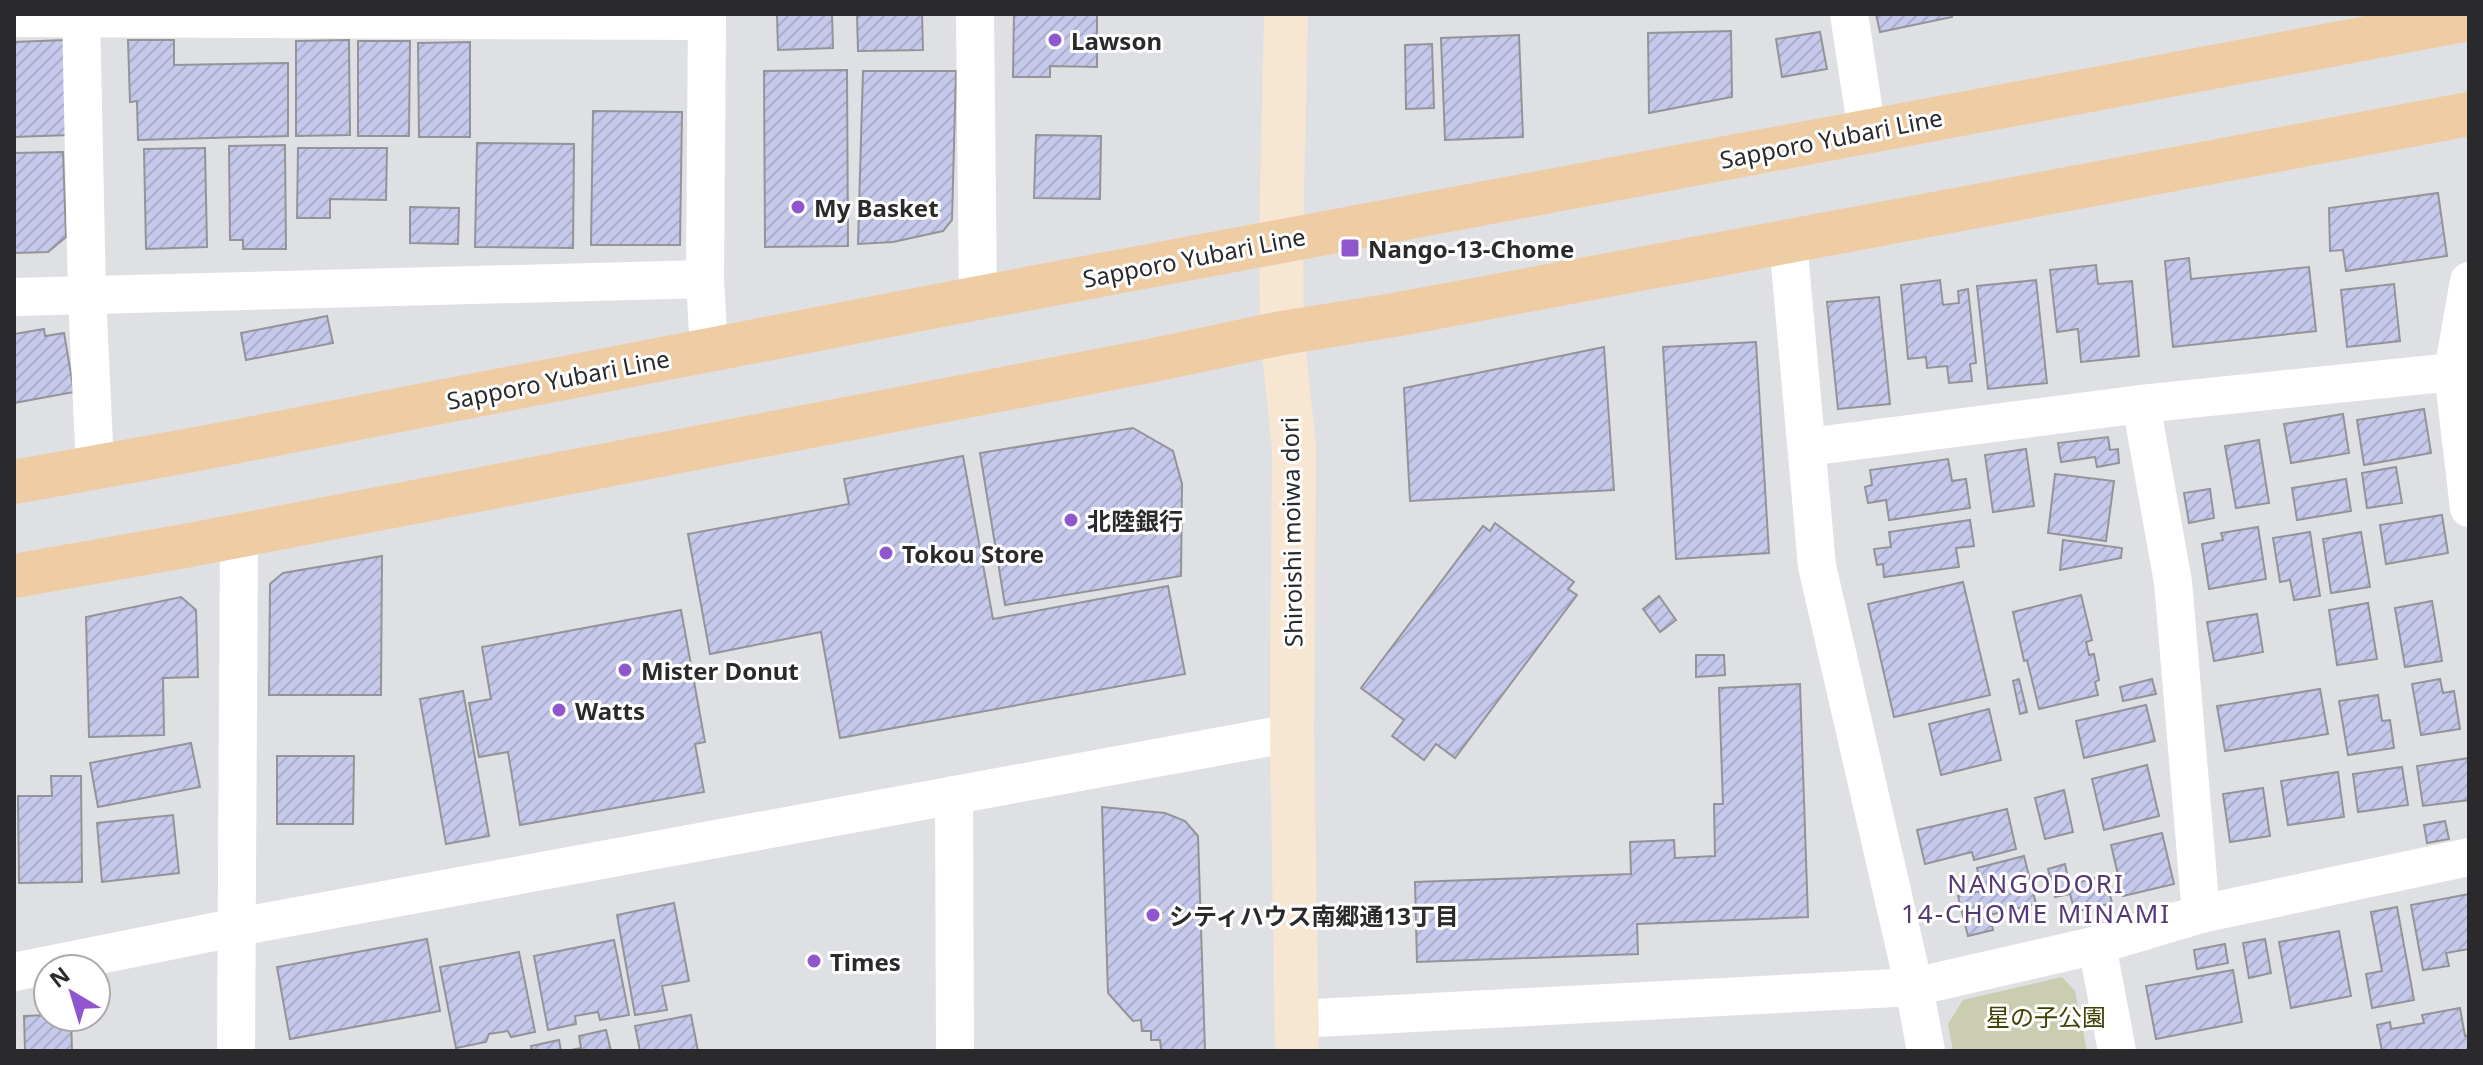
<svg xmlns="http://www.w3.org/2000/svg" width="2483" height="1065" font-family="'Noto Sans','Noto Sans JP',sans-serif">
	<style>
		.park { fill: #cacdb0 }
		.building { fill: url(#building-hatch); stroke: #939498; stroke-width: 2 }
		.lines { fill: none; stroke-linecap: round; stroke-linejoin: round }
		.street { stroke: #fff; stroke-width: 38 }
		.secondary { stroke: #f7e6d1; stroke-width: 44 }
		.primary { stroke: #efcda4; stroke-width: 44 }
		.poi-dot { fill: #9056cd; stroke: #fff; stroke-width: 3 }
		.labels { text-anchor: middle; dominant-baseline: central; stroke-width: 6; stroke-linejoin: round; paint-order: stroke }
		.poi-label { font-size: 24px; font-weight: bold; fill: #2a2a2c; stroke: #fff; text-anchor: start }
		.street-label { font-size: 24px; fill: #2a2a2c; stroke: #fff }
		.park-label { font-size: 24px; fill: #404205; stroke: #fff }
		.neighbourhood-label { font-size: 26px; letter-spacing: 2px; fill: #553974; stroke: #fff }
	</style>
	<defs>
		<pattern id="building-hatch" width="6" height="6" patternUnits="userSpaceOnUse" patternTransform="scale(2)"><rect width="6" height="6" fill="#c6c9eb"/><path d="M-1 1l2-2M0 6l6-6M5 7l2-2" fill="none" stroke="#aaadca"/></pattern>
	</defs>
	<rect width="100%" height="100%" fill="#dfe0e4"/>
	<!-- park -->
	<path class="park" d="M2062,977L2075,991L2087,1051H1953L1948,1024L1963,1000Z"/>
	<!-- building -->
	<g class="building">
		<path d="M777,14H832L833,48L778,50Z"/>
		<path d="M857,14H922L923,50L858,51Z"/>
		<path d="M1014,14H1097V67L1050,66V77H1013Z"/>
		<path d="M1876,14H1952V17L1880,32Z"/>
		<path d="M1731,31L1732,97L1649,113L1648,33Z"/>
		<path d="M1820,32L1827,69L1782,77L1776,39Z"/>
		<path d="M1519,35L1523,137L1445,140L1441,38Z"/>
		<path d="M65,40L69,135L14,137V42Z"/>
		<path d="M128,40H174V65L288,63V136L138,140L137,101L130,102Z"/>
		<path d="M349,40L350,135L296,136V41Z"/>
		<path d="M358,41H410L409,136H358Z"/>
		<path d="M470,42V137H419L418,43Z"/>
		<path d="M1432,44L1434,108L1406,109L1405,45Z"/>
		<path d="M847,70L848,246L765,247L764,71Z"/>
		<path d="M863,71H956L952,220L943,231L893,242L858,244Z"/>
		<path d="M593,111L682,112L680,245H591Z"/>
		<path d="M1036,135L1101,136L1100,199L1034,198Z"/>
		<path d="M477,143L574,144L573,248L475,247Z"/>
		<path d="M285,145L286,249H243V240H230L229,146Z"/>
		<path d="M205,148L207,247L146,249L144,149Z"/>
		<path d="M298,148H387L386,200L330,199V218H297Z"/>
		<path d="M63,152L66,237L48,252L14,253V153Z"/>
		<path d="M2438,193L2447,256L2346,271L2343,250L2330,251L2329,208Z"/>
		<path d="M410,207L459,208L458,244L410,243Z"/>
		<path d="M2189,258L2191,279L2309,267L2316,331L2173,347L2165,261Z"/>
		<path d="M2096,265L2098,284L2132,281L2139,356L2081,362L2078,329L2057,332L2050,270Z"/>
		<path d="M1940,280L1943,305L1959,303L1958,291L1968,289L1976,363L1970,364L1972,381L1949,383L1947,366L1927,368L1926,357L1908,359L1901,285Z"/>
		<path d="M2036,280L2047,383L1988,389L1977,286Z"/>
		<path d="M2394,284L2400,341L2347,347L2341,290Z"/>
		<path d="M1879,297L1890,404L1838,409L1827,302Z"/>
		<path d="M327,316L333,343L246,360L241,333Z"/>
		<path d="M44,329L45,336L64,333L74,392L14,403V334Z"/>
		<path d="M1756,342L1769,553L1676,559L1663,347Z"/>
		<path d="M1604,347L1614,490L1410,501L1404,388Z"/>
		<path d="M2424,409L2431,453L2364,465L2357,420Z"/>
		<path d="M2343,414L2349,453L2291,463L2284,424Z"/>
		<path d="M1133,428L1173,451L1182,484L1181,576L1005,605L980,453Z"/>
		<path d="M2108,437L2110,450L2118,449L2119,463L2097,467L2095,457L2061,462L2058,443Z"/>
		<path d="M2259,440L2269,503L2236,508L2225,446Z"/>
		<path d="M2026,449L2034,506L1993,512L1985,455Z"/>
		<path d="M963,456L993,619L1168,586L1185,674L840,738L821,632L710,654L688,534L849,504L844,479Z"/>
		<path d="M1948,459L1952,481L1966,479L1970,508L1889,520L1886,500L1868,503L1865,487L1872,485L1870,470Z"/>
		<path d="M2396,467L2402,503L2367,508L2362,473Z"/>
		<path d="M2055,474L2114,481L2106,541L2048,533Z"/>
		<path d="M2346,479L2351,511L2297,520L2292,488Z"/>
		<path d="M2210,489L2214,518L2189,523L2184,493Z"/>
		<path d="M2442,515L2448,553L2386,564L2380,525Z"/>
		<path d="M1970,520L1974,546L1956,548L1959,567L1884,577L1883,564L1877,565L1874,549L1891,547L1889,532Z"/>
		<path d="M1495,523L1574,582L1568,589L1577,595L1455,758L1436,744L1424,760L1392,736L1404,720L1361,688L1483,526L1490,531Z"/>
		<path d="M2258,527L2266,579L2209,589L2202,544L2223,540L2221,533Z"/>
		<path d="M2310,532L2320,596L2294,600L2290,580L2280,582L2273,538Z"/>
		<path d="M2361,532L2370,587L2331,593L2323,539Z"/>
		<path d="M2063,540L2122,548L2121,558L2060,570Z"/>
		<path d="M382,556L381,695H269L270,584L283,573Z"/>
		<path d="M1963,582L1990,695L1894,717L1868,604Z"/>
		<path d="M2081,595L2092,640L2086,642L2089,655L2094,654L2099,680L2095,682L2098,695L2039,709L2027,660L2024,661L2013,612Z"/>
		<path d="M1659,596L1676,620L1660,632L1643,609Z"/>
		<path d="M181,597L196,610L198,677L163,678L164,735L89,737L86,617Z"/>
		<path d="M2432,601L2442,661L2405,667L2395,608Z"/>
		<path d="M2368,603L2377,659L2337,665L2329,610Z"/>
		<path d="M681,610L705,742L695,744L704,792L520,825L508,752L479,757L469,703L491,699L482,647Z"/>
		<path d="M2257,614L2263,652L2214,661L2207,622Z"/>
		<path d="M1696,655H1724L1725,675L1696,677Z"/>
		<path d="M2019,679L2027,712L2020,714L2013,681Z"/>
		<path d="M2152,679L2156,694L2123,701L2120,687Z"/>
		<path d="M2440,679L2443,693L2454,691L2460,729L2421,735L2412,684Z"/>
		<path d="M1800,684L1808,917L1637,924L1638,954L1417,962L1415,882L1631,874L1630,842L1674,840L1675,858L1715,856L1714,804H1723L1719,688Z"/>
		<path d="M2320,689L2328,734L2225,751L2217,706Z"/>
		<path d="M463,691L489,836L446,844L420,699Z"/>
		<path d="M2378,695L2382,721L2390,720L2394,748L2348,755L2339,701Z"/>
		<path d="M2146,705L2155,741L2084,758L2076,721Z"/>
		<path d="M1989,709L2001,760L1941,775L1929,724Z"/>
		<path d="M191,743L200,787L98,807L90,763Z"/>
		<path d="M277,756H354L353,824H277Z"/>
		<path d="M2469,758V800L2423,806L2417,766Z"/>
		<path d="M2147,765L2159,816L2104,830L2092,779Z"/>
		<path d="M2402,767L2408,805L2358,812L2353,774Z"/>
		<path d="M2338,772L2344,817L2288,825L2281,781Z"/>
		<path d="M51,776H81L82,882L19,883L18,796H52Z"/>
		<path d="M2263,788L2270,836L2230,842L2223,794Z"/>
		<path d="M2064,790L2073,832L2045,839L2035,798Z"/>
		<path d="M1102,807L1165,813L1185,821L1198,836L1205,1051H1164L1161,1049L1160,1040H1151V1031H1142L1141,1020L1133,1021L1108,993Z"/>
		<path d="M2007,809L2016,849L1974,860L1972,852L1925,864L1917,830Z"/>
		<path d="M173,815L179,873L102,882L97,823Z"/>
		<path d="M2445,821L2449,839L2427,843L2424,825Z"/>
		<path d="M2162,833L2174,884L2123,896L2111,845Z"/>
		<path d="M2024,856L2036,904L1989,915L1993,930L1968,936L1958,896L1982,891L1977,868Z"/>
		<path d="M2065,864L2069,884L2105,876L2112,903L2075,912L2070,894L2055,897L2048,869Z"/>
		<path d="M2469,894V949L2446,953L2449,966L2423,970L2411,905Z"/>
		<path d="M674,903L689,981L662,986L667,1010L635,1015L617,915Z"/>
		<path d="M2397,907L2414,1000L2372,1008L2366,974L2382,971L2371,912Z"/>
		<path d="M2339,931L2351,996L2291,1008L2279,942Z"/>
		<path d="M427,939L440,1011L290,1039L277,967Z"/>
		<path d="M2265,939L2271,973L2249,978L2243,943Z"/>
		<path d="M614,940L629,1015L600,1020L598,1012L575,1016L576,1024L548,1030L534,956Z"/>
		<path d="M2225,944L2228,963L2197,969L2194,950Z"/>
		<path d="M519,952L535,1032L511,1037L508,1031L489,1034L486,1042L456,1048L440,967Z"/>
		<path d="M2233,970L2242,1022L2156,1039L2146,986Z"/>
		<path d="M2460,1008L2465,1036L2469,1035V1051H2382L2377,1025L2390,1022L2391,1029L2424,1023L2422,1015Z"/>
		<path d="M48,1015V1017H71L72,1051H25L24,1016Z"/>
		<path d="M691,1015L698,1051H640L635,1026Z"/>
		<path d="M606,1030L611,1051H566L581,1048L579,1036Z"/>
		<path d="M559,1040L561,1051H532L531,1046Z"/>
	</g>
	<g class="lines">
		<!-- street -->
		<g class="street">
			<path d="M81,14L87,295L95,467"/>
			<path d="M707,14L705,279L709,350"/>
			<path d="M975,14L978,298"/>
			<path d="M1849,14L1867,132"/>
			<path d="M14,18L707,21"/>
			<path d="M1788,241L1817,566L1914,987L1926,1051"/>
			<path d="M2469,281L2453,372L2469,508"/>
			<path d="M14,297L705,279"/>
			<path d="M2141,404L2173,582L2201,914"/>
			<path d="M1808,447L2141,404L2453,372"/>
			<path d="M954,795L955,1051"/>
			<path d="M2097,945L2117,1051"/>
			<path d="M14,972L238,927L1292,733"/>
			<path d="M1297,1019L1914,987L2097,945L2201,914L2469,857"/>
			<path d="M236,1051L239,535"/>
		</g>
		<!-- secondary -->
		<path class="secondary" d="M1286,14L1281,241L1282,333L1294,447L1292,733L1297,1051"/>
		<!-- primary -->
		<g class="primary">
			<path d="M14,482L197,449L978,298L2469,19"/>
			<path d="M14,576L190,545L1149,361L1282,333L1394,315L2469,114"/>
		</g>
	</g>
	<!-- markers -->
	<g class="poi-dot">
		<circle cx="1055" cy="40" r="8"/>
		<circle cx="798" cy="207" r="8"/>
		<rect x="1340" y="238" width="20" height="20" rx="4"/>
		<circle cx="1071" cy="520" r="8"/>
		<circle cx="886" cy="553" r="8"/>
		<circle cx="625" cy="670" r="8"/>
		<circle cx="559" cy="710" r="8"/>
		<circle cx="1153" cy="915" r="8"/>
		<circle cx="814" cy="961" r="8"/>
	</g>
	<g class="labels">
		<!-- poi labels -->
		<g class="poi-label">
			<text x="1071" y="40">Lawson</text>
			<text x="814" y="207">My Basket</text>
			<text x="1368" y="248">Nango-13-Chome</text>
			<text x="1087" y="520">北陸銀行</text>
			<text x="902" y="553">Tokou Store</text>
			<text x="641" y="670">Mister Donut</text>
			<text x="575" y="710">Watts</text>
			<text x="1169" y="915">シティハウス南郷通13丁目</text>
			<text x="830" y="961">Times</text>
		</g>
		<!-- street labels -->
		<g class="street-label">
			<text transform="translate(1831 138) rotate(-11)">Sapporo Yubari Line</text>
			<text transform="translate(1194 257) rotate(-11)">Sapporo Yubari Line</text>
			<text transform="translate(558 379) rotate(-11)">Sapporo Yubari Line</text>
			<text transform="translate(1291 532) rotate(-91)">Shiroishi moiwa dori</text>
		</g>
		<!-- park labels -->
		<g class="park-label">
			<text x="2046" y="1016">星の子公園</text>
		</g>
		<!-- neighbourhood labels -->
		<g class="neighbourhood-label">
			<text x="2036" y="883">NANGODORI<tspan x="2036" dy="30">14-CHOME MINAMI</tspan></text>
		</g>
	</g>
	<!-- border -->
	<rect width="2483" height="1065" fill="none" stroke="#2a2a2c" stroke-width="32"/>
	<!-- north arrow -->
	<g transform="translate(72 993) rotate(322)"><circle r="38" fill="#ffffff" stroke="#aaaaab" stroke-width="2"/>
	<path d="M0-6L14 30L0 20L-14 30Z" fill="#9056cd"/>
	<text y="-12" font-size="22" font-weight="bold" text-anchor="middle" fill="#2a2a2c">N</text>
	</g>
</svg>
